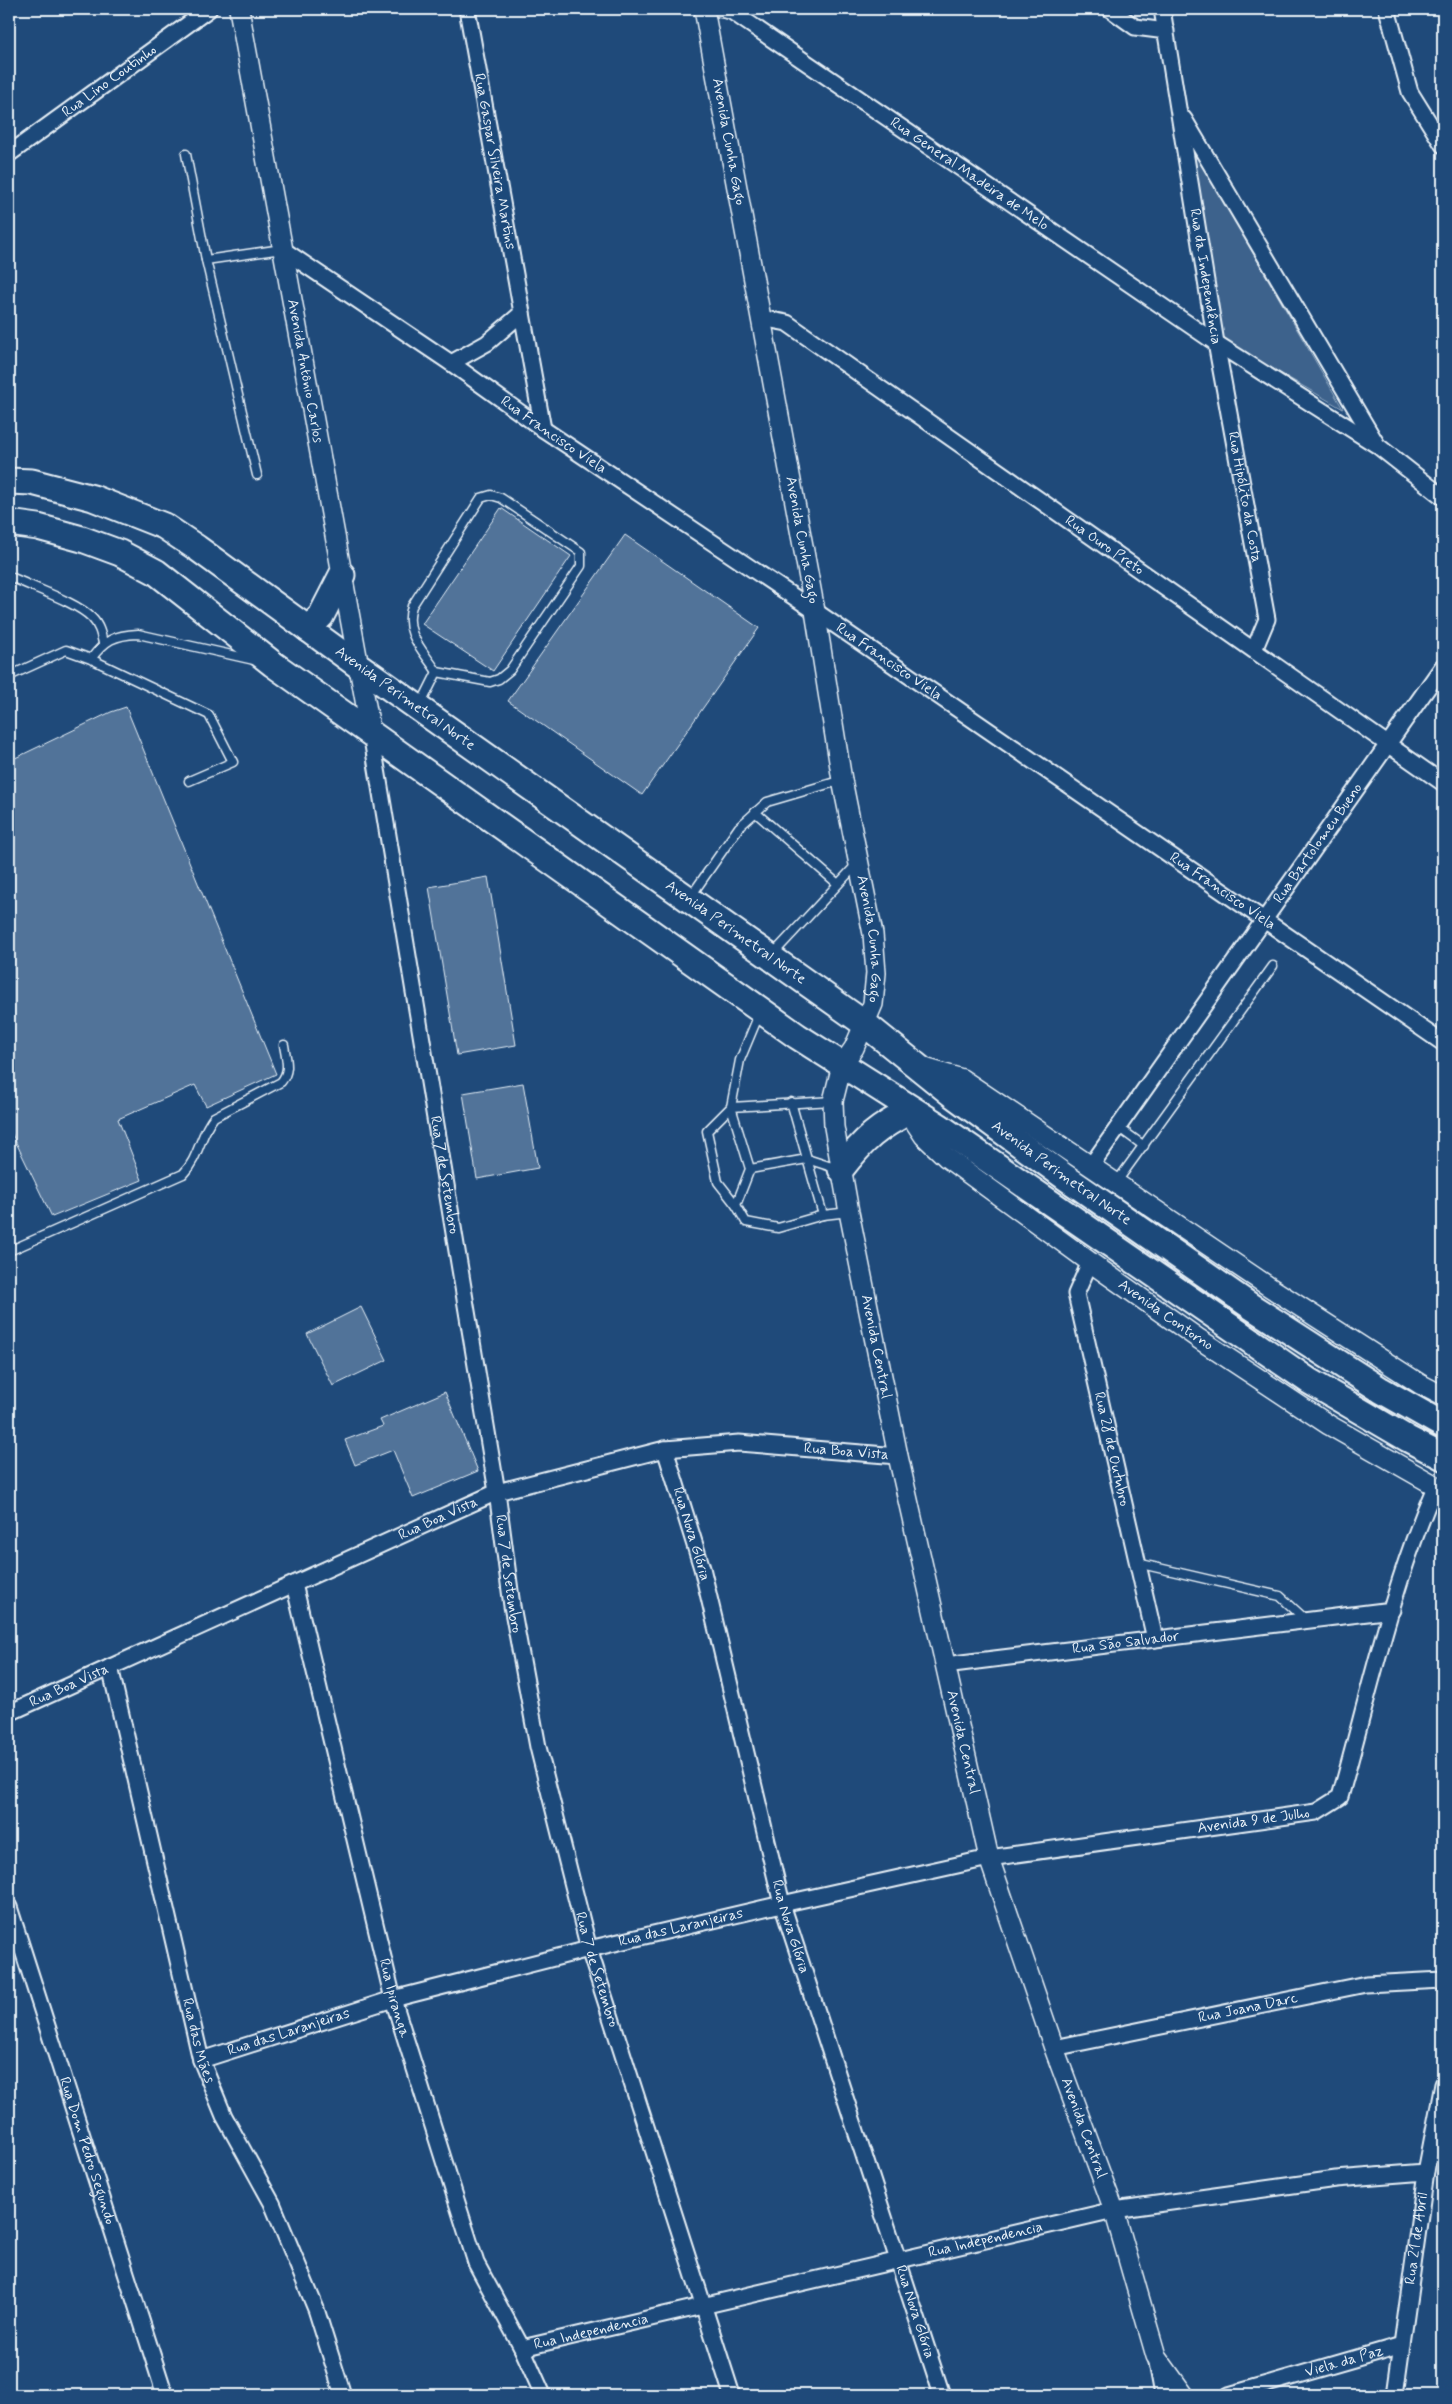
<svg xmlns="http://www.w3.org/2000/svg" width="1452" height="2404" font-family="Mynerve,sans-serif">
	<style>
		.green { fill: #3c628c; stroke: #92aac2 }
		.building { fill: #517399; stroke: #e8f1f8 }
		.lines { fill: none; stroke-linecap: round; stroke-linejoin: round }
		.service-casing { stroke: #e8f1f8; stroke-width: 11 }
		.minor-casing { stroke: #e8f1f8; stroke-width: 19 }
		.tertiary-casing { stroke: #e8f1f8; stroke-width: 22 }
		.trunk-casing { stroke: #e8f1f8; stroke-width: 29 }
		.service { stroke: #1f4a7a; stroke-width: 8 }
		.minor { stroke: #1f4a7a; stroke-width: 15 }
		.tertiary { stroke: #1f4a7a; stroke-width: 19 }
		.trunk { stroke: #1f4a7a; stroke-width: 25 }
		.labels { text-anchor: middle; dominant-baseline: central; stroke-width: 5; stroke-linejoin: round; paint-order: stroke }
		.street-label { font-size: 15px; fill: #e8f1f8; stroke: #1f4a7a }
	</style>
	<rect width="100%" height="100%" fill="#1f4a7a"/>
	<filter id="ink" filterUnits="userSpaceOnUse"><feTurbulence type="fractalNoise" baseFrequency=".02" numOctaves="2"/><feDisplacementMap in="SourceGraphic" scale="10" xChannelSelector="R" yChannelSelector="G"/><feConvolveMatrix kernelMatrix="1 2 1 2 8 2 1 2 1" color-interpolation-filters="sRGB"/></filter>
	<g filter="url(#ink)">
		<!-- green -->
		<path class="green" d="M1194,151L1343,409L1221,339Z"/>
		<!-- building -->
		<g class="building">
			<path d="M501,508L571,556L493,671L422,624Z"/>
			<path d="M625,535L759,628L642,795L508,701Z"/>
			<path d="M126,707L276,1074L206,1106L195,1085L118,1119L142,1180L52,1217L9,1128V761L111,712Z"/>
			<path d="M488,877L516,1045L457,1055L429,887Z"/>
			<path d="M523,1083L538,1168L477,1179L463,1093Z"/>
			<path d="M361,1307L387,1360L333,1386L307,1334Z"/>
			<path d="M445,1392L478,1471L413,1498L393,1450L355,1465L345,1440L383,1426L380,1420Z"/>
		</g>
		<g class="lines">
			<!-- service casing -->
			<g class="service-casing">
				<g id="service">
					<path d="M186,154L206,260"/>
					<path d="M257,475L206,260L282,249"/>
					<path d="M491,495L501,498L581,552V566L510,670L499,679L490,682L437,672C423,650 403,633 412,606L481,498Z"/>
					<path d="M9,576C31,587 77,602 92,618C99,625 101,634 103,643"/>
					<path d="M9,676L66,650L91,659"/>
					<path d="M420,706L437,672"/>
					<path d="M189,781L233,762L209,715L91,659C105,640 114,635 138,634L254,660"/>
					<path d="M755,812L838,884"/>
					<path d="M691,896L739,827L767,802L842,780"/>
					<path d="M773,954L857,864"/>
					<path d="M760,1012L740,1060L731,1107L750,1169L736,1205L746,1222L778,1228L823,1215L849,1212"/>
					<path d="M791,1102L823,1215"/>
					<path d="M1118,1127L1144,1146"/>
					<path d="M750,1169L807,1159L838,1169"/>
					<path d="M1116,1183L1273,966"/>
					<path d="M736,1205L718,1182L707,1131L731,1107L833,1101"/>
					<path d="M9,1251L183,1174C199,1158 200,1134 214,1117L281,1082C291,1070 286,1059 284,1045"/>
					<path d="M1137,1563L1280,1596L1305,1619"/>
				</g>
			</g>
			<!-- minor casing -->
			<g class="minor-casing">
				<g id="minor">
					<path id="s1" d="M467,9L543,429"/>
					<path id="s2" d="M720,9L731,11L1216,343L1378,446L1443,497"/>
					<path d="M1110,9L1135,27L1166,31"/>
					<path id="s3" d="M1162,9L1216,343L1267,619L1254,650"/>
					<path d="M1387,9L1410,92L1443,145"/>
					<path d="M1184,119L1376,443"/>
					<path id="s4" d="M9,154L209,9"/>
					<path id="s5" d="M282,249L451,363L543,429L815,611L1443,1043"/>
					<path id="s6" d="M761,318L787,323L1443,783"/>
					<path d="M451,363L487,343L522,313"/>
					<path id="s7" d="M371,733L497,1492L512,1606L538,1747L589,1949L732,2395"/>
					<path id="s8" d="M1090,1167L1443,666"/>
					<path id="s9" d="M1090,1262L1076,1294L1155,1639"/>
					<path id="s10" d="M665,1449L702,1568L782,1904L942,2395"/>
					<path id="s11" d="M294,1584L393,1999L476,2263L522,2348L543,2395"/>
					<path id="s12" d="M945,1665L1392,1610"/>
					<path id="s13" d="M110,1667L201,2060L224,2116L272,2203L316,2309L343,2395"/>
					<path id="s14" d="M9,1713L497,1492L665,1449L739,1443L898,1456"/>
					<path id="s15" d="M9,1907L165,2395"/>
					<path id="s16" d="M1054,2048L1366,1984L1443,1980"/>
					<path id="s17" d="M201,2060L393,1999L589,1949L782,1904L989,1858L1316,1812L1340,1797C1369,1694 1392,1585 1435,1487"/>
					<path id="s18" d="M522,2348L1114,2210L1336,2179L1426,2172"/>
					<path d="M1156,2357L1163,2395"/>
					<path id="s19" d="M1229,2395L1402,2345"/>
					<path id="s20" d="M1395,2395L1426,2172L1443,2084"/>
				</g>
			</g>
			<!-- tertiary casing -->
			<g class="tertiary-casing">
				<g id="tertiary">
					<path id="s21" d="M239,9L371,733"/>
					<path id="s22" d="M704,9L815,611L842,780L873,934L876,973L873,1004L854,1048L842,1065L833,1101L834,1127L849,1212L898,1456L989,1858L1054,2048L1114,2210L1156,2356L1184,2395"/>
					<path d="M924,1068L962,1079L1268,1286L1420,1384L1443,1396"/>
					<path id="s23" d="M912,1110L916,1124L924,1136L946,1157L1090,1262L1199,1339L1329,1425L1443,1490"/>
				</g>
			</g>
			<!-- trunk casing -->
			<g class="trunk-casing">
				<g id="trunk">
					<path id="s24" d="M9,481L32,482L93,498L164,526L197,548L359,666L865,1024L953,1095L1065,1177L1252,1307L1381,1390L1443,1425"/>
					<path d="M9,523L38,527L82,539L120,553L156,572L273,664L797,1036L939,1126L1309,1381L1408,1439L1443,1457"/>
					<path d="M308,629L321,616L342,575"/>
					<path d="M841,1169C864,1139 878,1127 912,1110"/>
				</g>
			</g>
			<!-- service -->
			<use href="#service" class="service"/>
			<!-- minor -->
			<use href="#minor" class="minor"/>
			<!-- tertiary -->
			<use href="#tertiary" class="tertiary"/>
			<!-- trunk -->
			<use href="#trunk" class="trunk"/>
		</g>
	</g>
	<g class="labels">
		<!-- street labels -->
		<g class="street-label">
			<text stroke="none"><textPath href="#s4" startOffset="124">Rua Lino Coutinho</textPath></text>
			<text stroke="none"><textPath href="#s22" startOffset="135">Avenida Cunha Gago</textPath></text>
			<text stroke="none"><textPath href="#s1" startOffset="155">Rua Gaspar Silveira Martins</textPath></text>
			<text stroke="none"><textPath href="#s2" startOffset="300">Rua General Madeira de Melo</textPath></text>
			<text stroke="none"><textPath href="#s3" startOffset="271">Rua da Independência</textPath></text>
			<text stroke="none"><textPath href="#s21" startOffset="368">Avenida Antônio Carlos</textPath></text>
			<text stroke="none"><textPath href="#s5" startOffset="329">Rua Francisco Viela</textPath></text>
			<text stroke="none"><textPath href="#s3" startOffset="495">Rua Hipólito da Costa</textPath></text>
			<text stroke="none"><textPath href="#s22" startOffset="540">Avenida Cunha Gago</textPath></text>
			<text stroke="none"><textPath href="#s6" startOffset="414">Rua Ouro Preto</textPath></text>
			<text stroke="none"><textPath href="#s5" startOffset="734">Rua Francisco Viela</textPath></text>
			<text stroke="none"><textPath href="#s24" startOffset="459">Avenida Perimetral Norte</textPath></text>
			<text stroke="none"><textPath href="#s8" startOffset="396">Rua Bartolomeu Bueno</textPath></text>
			<text stroke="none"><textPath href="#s5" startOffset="1139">Rua Francisco Viela</textPath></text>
			<text stroke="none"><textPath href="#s24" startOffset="864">Avenida Perimetral Norte</textPath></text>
			<text stroke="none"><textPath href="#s22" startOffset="945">Avenida Cunha Gago</textPath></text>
			<text stroke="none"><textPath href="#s24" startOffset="1269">Avenida Perimetral Norte</textPath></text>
			<text stroke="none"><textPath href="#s7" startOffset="448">Rua 7 de Setembro</textPath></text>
			<text stroke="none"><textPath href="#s23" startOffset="330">Avenida Contorno</textPath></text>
			<text stroke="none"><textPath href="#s22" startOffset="1366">Avenida Central</textPath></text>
			<text stroke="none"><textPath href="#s9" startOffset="194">Rua 28 de Outubro</textPath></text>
			<text stroke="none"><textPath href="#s14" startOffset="891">Rua Boa Vista</textPath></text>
			<text stroke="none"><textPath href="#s14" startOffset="471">Rua Boa Vista</textPath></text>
			<text stroke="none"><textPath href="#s10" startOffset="89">Rua Nova Glória</textPath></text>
			<text stroke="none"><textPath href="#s7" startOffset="852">Rua 7 de Setembro</textPath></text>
			<text stroke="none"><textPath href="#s12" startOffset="182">Rua São Salvador</textPath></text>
			<text stroke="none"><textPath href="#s14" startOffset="66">Rua Boa Vista</textPath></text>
			<text stroke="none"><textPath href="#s22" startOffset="1771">Avenida Central</textPath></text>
			<text stroke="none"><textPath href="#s17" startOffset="1081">Avenida 9 de Julho</textPath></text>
			<text stroke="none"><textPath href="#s10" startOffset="494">Rua Nova Glória</textPath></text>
			<text stroke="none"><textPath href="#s17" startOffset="498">Rua das Laranjeiras</textPath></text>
			<text stroke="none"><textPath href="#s7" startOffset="1258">Rua 7 de Setembro</textPath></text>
			<text stroke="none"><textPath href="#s11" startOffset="426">Rua Ipiranga</textPath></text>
			<text stroke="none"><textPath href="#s16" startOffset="198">Rua Joana Darc</textPath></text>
			<text stroke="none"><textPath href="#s17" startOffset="92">Rua das Laranjeiras</textPath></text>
			<text stroke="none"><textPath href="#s13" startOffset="384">Rua das Mães</textPath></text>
			<text stroke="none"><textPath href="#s22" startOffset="2176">Avenida Central</textPath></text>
			<text stroke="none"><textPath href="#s15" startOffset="256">Rua Dom Pedro Segundo</textPath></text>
			<text stroke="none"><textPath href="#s20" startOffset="158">Rua 21 de Abril</textPath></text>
			<text stroke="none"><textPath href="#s18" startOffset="476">Rua Independencia</textPath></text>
			<text stroke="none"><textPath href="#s10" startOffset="899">Rua Nova Glória</textPath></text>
			<text stroke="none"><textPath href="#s18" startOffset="71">Rua Independencia</textPath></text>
			<text stroke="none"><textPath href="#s19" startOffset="120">Viela da Paz</textPath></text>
		</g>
	</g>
	<!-- margin -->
	<rect width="1452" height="2404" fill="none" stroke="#1f4a7a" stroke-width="30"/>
	<rect x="15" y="15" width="1422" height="2374" fill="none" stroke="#e8f1f8" stroke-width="2" filter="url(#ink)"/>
</svg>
